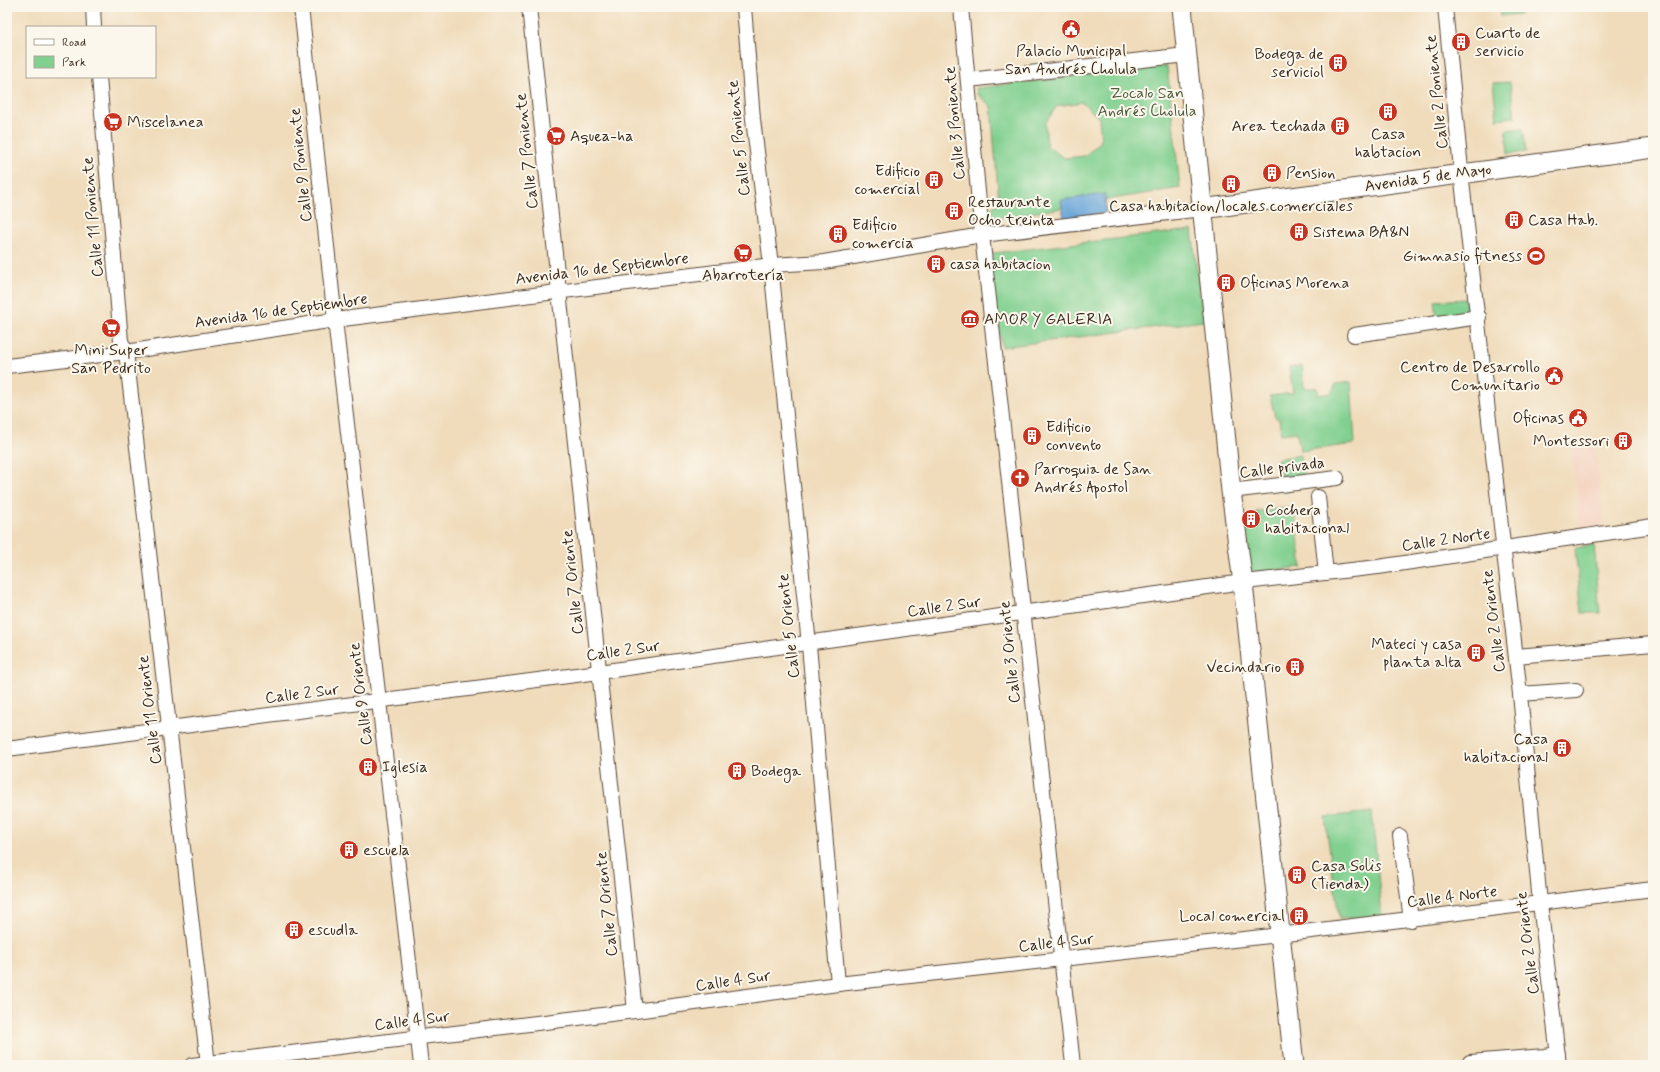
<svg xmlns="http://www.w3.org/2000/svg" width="1660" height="1072" font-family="Mynerve,sans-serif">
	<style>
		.built { fill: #f4d3c1 }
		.green { fill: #81d090; stroke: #5e7d57; fill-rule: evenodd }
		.water { fill: #65a3d7; stroke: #50667a }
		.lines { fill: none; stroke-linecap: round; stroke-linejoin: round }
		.street-casing { stroke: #564536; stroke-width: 16 }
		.secondary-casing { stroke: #564536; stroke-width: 21 }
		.street { stroke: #fff; stroke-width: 14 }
		.secondary { stroke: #fff; stroke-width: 19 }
		.labels { text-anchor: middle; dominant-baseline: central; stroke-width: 4; stroke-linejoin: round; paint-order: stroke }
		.poi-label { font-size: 16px; fill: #3b2a1e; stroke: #fbf7ec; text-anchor: start }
		.street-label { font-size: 16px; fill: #3b2a1e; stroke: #fbf7ec }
		.park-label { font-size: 16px; fill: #505c40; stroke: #fbf7ec }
	</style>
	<rect width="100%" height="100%" fill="#fbf7ec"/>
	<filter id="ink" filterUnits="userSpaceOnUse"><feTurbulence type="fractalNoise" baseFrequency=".025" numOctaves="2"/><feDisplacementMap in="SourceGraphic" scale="8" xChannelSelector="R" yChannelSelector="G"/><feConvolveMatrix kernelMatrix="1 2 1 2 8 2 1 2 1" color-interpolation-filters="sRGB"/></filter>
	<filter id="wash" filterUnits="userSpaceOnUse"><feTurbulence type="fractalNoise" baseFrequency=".012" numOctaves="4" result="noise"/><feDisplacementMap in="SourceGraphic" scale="16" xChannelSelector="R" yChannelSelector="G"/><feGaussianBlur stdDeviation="0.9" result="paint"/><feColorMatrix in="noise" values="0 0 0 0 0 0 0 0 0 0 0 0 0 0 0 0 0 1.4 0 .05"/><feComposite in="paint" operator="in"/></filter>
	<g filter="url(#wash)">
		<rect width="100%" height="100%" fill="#f0dcbb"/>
		<!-- built -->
		<path class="built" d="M1595,441L1604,527L1580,530L1571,443Z"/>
		<!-- green -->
		<g class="green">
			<path d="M1499,7H1520L1521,14L1500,16Z"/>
			<path d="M1167,66L1180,188L1106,200L1104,195L1061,200L1062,208L988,220L987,212L999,202L991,106L977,94L976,88ZM1082,102L1099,118L1101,141L1085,156L1064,158L1047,146L1045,123L1057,106Z"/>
			<path d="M1510,82L1515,117L1497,119L1493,83Z"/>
			<path d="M1523,128L1526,152L1508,154L1506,130Z"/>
			<path d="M1192,230L1203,321L1002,347L985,254Z"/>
			<path d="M1465,299L1469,323L1438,327L1435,301Z"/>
			<path d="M1302,366L1304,388H1317L1319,395L1331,393L1336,384L1351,382L1355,444L1300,451L1297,432L1281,434L1279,419L1275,417L1270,396L1293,393L1289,367Z"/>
			<path d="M1301,455L1303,476H1280L1277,459Z"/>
			<path d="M1294,507L1302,567L1250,573L1246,525L1258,524L1256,512Z"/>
			<path d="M1594,545L1600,613H1582L1575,548Z"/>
			<path d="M1372,812L1382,916L1339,919L1325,817Z"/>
		</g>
		<!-- water -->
		<path class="water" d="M1105,194L1106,213L1064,219L1061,200Z"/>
	</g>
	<g filter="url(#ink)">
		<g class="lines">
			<!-- street casing -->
			<g class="street-casing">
				<g id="street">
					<path d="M93,7L94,27"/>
					<path d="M301,7L335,320L421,1065"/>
					<path d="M529,7L635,1011"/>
					<path d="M744,7L753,119L771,265L809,645L838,984"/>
					<path d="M961,7L982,235L1073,1065"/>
					<path d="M1445,7L1463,190L1520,694L1540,903L1559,1065"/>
					<path d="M99,77L121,341L126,352L208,1065"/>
					<path d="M969,80L1186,55"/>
					<path d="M1354,335L1479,317"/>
					<path d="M7,366L126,352L335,320L771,265L824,262L982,235L1202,209"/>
					<path d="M1231,491L1337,478"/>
					<path d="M1318,497L1326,573"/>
					<path d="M1516,656L1653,644"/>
					<path d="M1520,694L1576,690"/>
					<path d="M7,749L599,672L1236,583L1378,567L1653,526"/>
					<path d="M1400,836L1411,920"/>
					<path d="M1470,1062L1545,1056L1558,1054"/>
					<path d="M192,1065L635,1011L838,984L1279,935L1653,889"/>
				</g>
			</g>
			<!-- secondary casing -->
			<g class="secondary-casing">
				<g id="secondary">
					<path d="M1182,7L1231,491L1243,583L1294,1065"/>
					<path d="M1202,209L1653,148"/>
				</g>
			</g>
			<!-- street -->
			<use href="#street" class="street"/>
			<!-- secondary -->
			<use href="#secondary" class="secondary"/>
		</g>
	</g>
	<!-- icons -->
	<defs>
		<g id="civic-disc" transform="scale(1)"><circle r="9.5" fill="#c8321e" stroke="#fbf7ec"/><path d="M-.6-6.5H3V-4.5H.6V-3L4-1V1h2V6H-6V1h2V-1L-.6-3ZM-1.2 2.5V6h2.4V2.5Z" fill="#fff"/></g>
		<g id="building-disc" transform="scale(1)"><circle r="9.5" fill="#c8321e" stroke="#fbf7ec"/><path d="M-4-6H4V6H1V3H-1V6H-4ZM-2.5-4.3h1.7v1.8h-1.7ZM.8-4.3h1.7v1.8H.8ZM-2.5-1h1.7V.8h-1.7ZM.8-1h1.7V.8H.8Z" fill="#fff"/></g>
		<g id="supermarket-disc" transform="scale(1)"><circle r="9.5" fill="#c8321e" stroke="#fbf7ec"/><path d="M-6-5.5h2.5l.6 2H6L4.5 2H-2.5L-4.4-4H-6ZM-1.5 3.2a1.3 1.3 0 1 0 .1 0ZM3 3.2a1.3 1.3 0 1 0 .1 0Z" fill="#fff"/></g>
		<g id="stadium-disc" transform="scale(1)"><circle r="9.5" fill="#c8321e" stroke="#fbf7ec"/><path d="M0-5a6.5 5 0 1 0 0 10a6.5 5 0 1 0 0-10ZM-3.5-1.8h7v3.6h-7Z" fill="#fff"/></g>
		<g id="museum-disc" transform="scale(1)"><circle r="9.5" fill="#c8321e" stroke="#fbf7ec"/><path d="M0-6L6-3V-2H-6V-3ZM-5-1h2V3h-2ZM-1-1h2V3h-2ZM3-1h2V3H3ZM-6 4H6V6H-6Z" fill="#fff"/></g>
		<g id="church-disc" transform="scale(1)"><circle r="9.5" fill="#c8321e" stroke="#fbf7ec"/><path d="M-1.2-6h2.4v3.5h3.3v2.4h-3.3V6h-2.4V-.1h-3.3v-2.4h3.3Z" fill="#fff"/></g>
	</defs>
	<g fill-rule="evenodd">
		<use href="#civic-disc" x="1071" y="29"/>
		<use href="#building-disc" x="1461" y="42"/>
		<use href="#building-disc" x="1338" y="63"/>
		<use href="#building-disc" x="1388" y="112"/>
		<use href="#supermarket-disc" x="113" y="122"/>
		<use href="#building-disc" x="1340" y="126"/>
		<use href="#supermarket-disc" x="556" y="136"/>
		<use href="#building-disc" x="1272" y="173"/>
		<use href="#building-disc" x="934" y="180"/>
		<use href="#building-disc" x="1231" y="184"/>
		<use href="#building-disc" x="954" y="211"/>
		<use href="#building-disc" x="1514" y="220"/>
		<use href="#building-disc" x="1299" y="232"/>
		<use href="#building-disc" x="838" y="234"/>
		<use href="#supermarket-disc" x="743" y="253"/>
		<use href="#stadium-disc" x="1536" y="256"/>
		<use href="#building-disc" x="936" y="264"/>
		<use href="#building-disc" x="1226" y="283"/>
		<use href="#museum-disc" x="970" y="319"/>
		<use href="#supermarket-disc" x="111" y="328"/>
		<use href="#civic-disc" x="1554" y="376"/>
		<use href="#civic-disc" x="1578" y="418"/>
		<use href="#building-disc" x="1032" y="436"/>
		<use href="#building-disc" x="1623" y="441"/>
		<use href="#church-disc" x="1020" y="478"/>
		<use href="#building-disc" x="1251" y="519"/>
		<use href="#building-disc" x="1476" y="653"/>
		<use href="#building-disc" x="1295" y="667"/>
		<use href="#building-disc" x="1562" y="748"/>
		<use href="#building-disc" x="368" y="767"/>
		<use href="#building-disc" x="737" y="771"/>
		<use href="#building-disc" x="349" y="850"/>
		<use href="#building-disc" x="1297" y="875"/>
		<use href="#building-disc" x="1299" y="916"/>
		<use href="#building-disc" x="294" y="930"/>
	</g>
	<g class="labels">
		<!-- poi labels -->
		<g class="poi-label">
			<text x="1475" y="33">Cuarto de<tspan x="1475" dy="18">servicio</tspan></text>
			<text x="1071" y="51" text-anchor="middle">Palacio Municipal<tspan x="1071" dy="18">San Andrés Cholula</tspan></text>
			<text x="1324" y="54" text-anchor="end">Bodega de<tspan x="1324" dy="18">serviciol</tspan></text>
			<text x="127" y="122">Miscelanea</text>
			<text x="1326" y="126" text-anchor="end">Area techada</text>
			<text x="1388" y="134" text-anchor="middle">Casa<tspan x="1388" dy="18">habtacion</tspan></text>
			<text x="570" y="136">Aquea-ha</text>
			<text x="920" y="171" text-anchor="end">Edificio<tspan x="920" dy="18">comercial</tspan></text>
			<text x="1286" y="173">Pension</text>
			<text x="968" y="202">Restaurante<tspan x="968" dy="18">Ocho treinta</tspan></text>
			<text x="1231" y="206" text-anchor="middle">Casa habitacion/locales comerciales</text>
			<text x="1528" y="220">Casa Hab.</text>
			<text x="852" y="225">Edificio<tspan x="852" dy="18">comercia</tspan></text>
			<text x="1313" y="232">Sistema BA&amp;N</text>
			<text x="1522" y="256" text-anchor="end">Gimnasio fitness</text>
			<text x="950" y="264">casa habitacion</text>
			<text x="743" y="275" text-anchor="middle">Abarrotería</text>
			<text x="1240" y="283">Oficinas Morena</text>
			<text x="984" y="319">AMOR Y GALERIA</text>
			<text x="111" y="350" text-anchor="middle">Mini Super<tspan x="111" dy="18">San Pedrito</tspan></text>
			<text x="1540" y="367" text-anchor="end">Centro de Desarrollo<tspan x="1540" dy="18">Comunitario</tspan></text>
			<text x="1564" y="418" text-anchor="end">Oficinas</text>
			<text x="1046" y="427">Edificio<tspan x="1046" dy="18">convento</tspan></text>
			<text x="1609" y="441" text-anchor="end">Montessori</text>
			<text x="1034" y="469">Parroquia de San<tspan x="1034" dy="18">Andrés Apostol</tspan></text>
			<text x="1265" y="510">Cochera<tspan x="1265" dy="18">habitacional</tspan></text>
			<text x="1462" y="644" text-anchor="end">Mateci y casa<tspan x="1462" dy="18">planta alta</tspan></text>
			<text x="1281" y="667" text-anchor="end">Vecindario</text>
			<text x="1548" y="739" text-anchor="end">Casa<tspan x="1548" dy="18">habitacional</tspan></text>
			<text x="382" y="767">Iglesia</text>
			<text x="751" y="771">Bodega</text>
			<text x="363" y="850">escuela</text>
			<text x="1311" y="866">Casa Solis<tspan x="1311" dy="18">(Tienda)</tspan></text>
			<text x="1285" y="916" text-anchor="end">Local comercial</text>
			<text x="308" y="930">escudla</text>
		</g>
		<!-- street labels -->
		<g class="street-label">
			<text transform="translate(1437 92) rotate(-96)">Calle 2 Poniente</text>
			<text transform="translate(955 123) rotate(-95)">Calle 3 Poniente</text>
			<text transform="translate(739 138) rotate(-96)">Calle 5 Poniente</text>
			<text transform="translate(527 151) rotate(-96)">Calle 7 Poniente</text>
			<text transform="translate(301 165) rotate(-96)">Calle 9 Poniente</text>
			<text transform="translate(1428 178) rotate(-8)">Avenida 5 de Mayo</text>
			<text transform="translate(93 217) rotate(-95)">Calle 11 Poniente</text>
			<text transform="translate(602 269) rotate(-7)">Avenida 16 de Septiembre</text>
			<text transform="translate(281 311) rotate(-8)">Avenida 16 de Septiembre</text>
			<text transform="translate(1282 468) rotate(-7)">Calle privada</text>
			<text transform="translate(1446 540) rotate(-8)">Calle 2 Norte</text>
			<text transform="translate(573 582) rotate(-96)">Calle 7 Oriente</text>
			<text transform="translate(944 607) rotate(-8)">Calle 2 Sur</text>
			<text transform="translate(1494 621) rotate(-97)">Calle 2 Oriente</text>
			<text transform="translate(789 626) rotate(-96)">Calle 5 Oriente</text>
			<text transform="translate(623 651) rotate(-8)">Calle 2 Sur</text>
			<text transform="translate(1010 652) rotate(-96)">Calle 3 Oriente</text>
			<text transform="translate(302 694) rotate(-7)">Calle 2 Sur</text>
			<text transform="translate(361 694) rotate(-97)">Calle 9 Oriente</text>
			<text transform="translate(150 710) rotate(-97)">Calle 11 Oriente</text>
			<text transform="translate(1452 897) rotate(-7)">Calle 4 Norte</text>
			<text transform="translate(607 904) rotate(-96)">Calle 7 Oriente</text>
			<text transform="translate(1056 943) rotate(-6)">Calle 4 Sur</text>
			<text transform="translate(1528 943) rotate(-97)">Calle 2 Oriente</text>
			<text transform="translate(733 981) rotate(-8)">Calle 4 Sur</text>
			<text transform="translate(412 1021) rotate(-7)">Calle 4 Sur</text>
		</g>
		<!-- park labels -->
		<g class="park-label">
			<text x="1147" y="93">Zocalo San<tspan x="1147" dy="18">Andrés Cholula</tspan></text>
		</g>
	</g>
	<!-- margin -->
	<rect width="1660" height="1072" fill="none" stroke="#fbf7ec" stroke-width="24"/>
	<!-- legend -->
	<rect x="26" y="26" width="130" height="52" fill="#fbf7ec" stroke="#aea59a"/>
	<rect x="34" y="39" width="20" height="6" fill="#ffffff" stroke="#aea59a"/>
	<text x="62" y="46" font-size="12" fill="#3b2a1e">Road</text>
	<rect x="34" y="56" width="20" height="12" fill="#81d090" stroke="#aea59a"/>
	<text x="62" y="66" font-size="12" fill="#3b2a1e">Park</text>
</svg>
